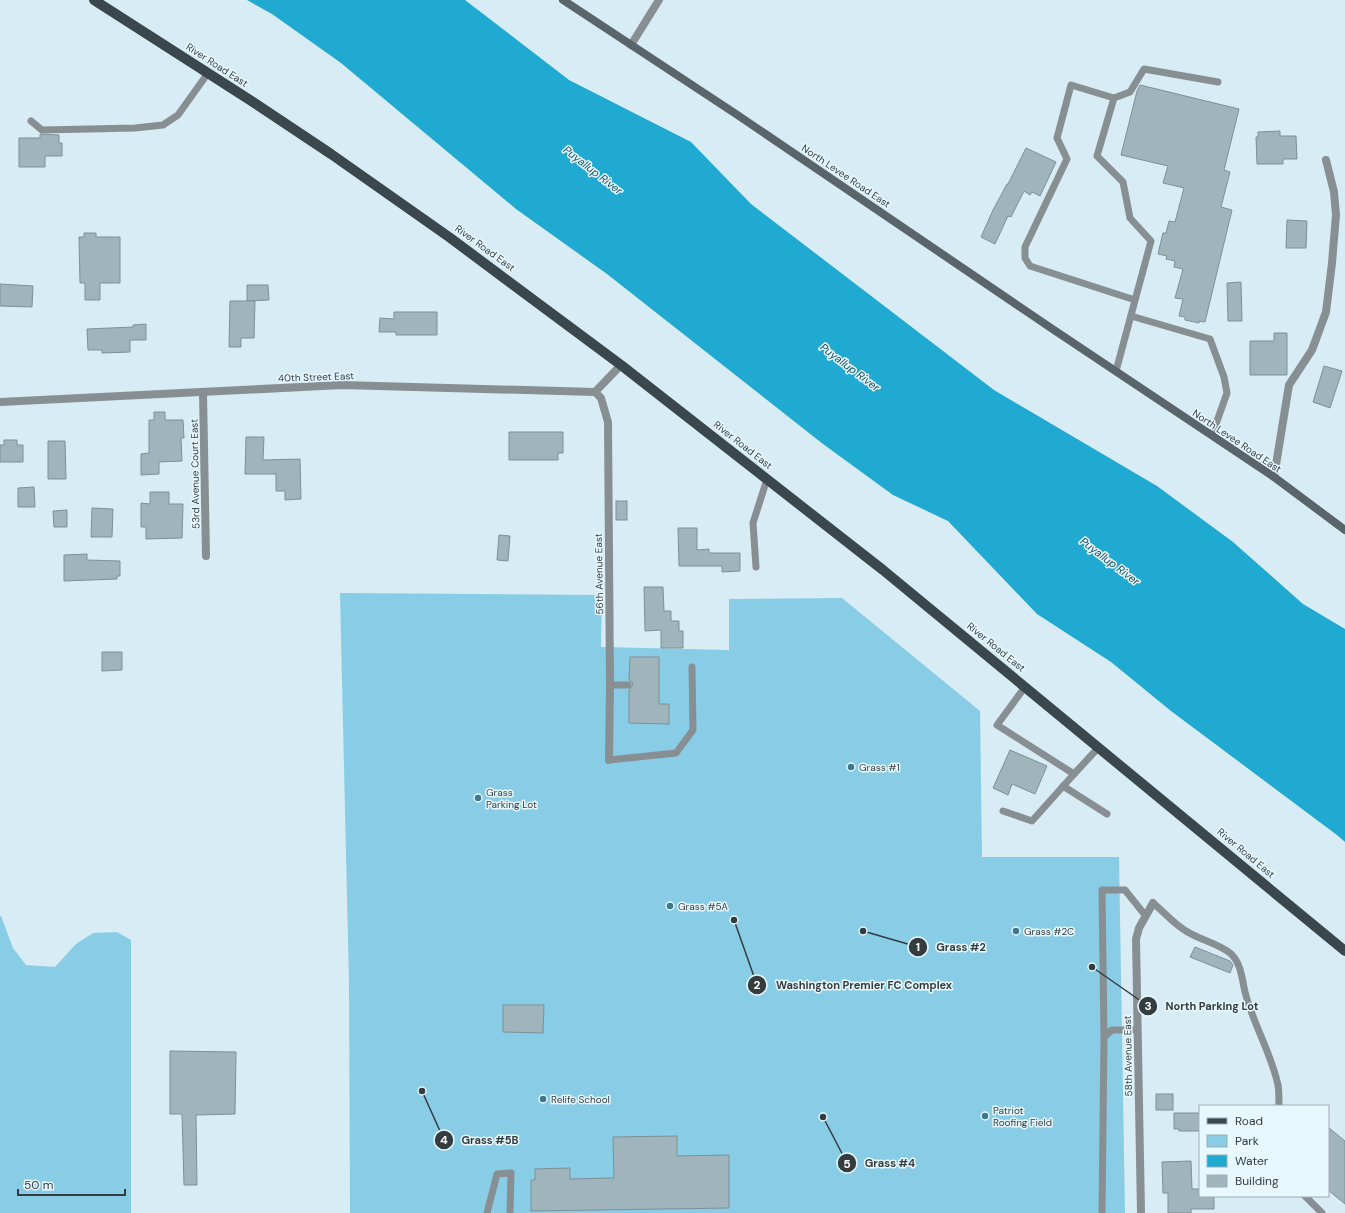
<svg xmlns="http://www.w3.org/2000/svg" width="1345" height="1213" font-family="'DM Sans',sans-serif">
	<style>
		.green { fill: #88cce6 }
		.water { fill: #20a9d1 }
		.building { fill: #a0b4bc; stroke: #7c9097 }
		.lines { fill: none; stroke-linecap: round; stroke-linejoin: round }
		.lane { stroke: #878f93; stroke-width: 7 }
		.street { stroke: #878f93; stroke-width: 8 }
		.secondary { stroke: #59656a; stroke-width: 8 }
		.primary { stroke: #3a484e; stroke-width: 10 }
		.poi-dot { fill: #3b798f; stroke: #e7f8ff; stroke-width: 1.5 }
		.labels { text-anchor: middle; dominant-baseline: central; stroke-width: 3; stroke-linejoin: round; paint-order: stroke }
		.street-label { font-size: 10px; fill: #343c3f; stroke: #e7f8ff }
		.poi-label { font-size: 10px; fill: #343c3f; stroke: #e7f8ff; text-anchor: start }
		.water-label { font-size: 11px; font-style: italic; fill: #134859; stroke: #e7f8ff }
		.leader { fill: none; stroke: #343c3f; stroke-width: 1.5 }
		.callout-dot { fill: #343c3f; stroke: #e7f8ff; stroke-width: 1.5 }
		.mark-label { font-size: 12px; text-anchor: middle; font-weight: bold; fill: #fff }
		.callout-label { font-size: 11px; text-anchor: middle; font-weight: bold; fill: #343c3f; stroke: #e7f8ff; stroke-width: 3; stroke-linejoin: round; paint-order: stroke }
	</style>
	<rect width="100%" height="100%" fill="#d7ecf4"/>
	<!-- green -->
	<g class="green">
		<path d="M340,593L602,595L601,647L729,650V599L842,598L980,711L982,857H1119L1125,1213H350L349,983Z"/>
		<path d="M0,916H1L13,948L26,965L55,967L76,944L93,933L117,932L131,940V1213H0Z"/>
	</g>
	<!-- water -->
	<path class="water" d="M247,0H465L569,80L691,142L751,204L994,390L1157,486L1233,542L1303,604L1345,629V842L1337,835L1171,711L1111,662L1037,614L948,521L893,495L823,444L607,274L516,209L341,63L272,14Z"/>
	<!-- building -->
	<g class="building">
		<path d="M1140,85L1239,109L1224,170L1230,172L1221,207L1232,210L1205,322L1199,321V323L1185,320V317L1179,316L1183,299L1175,298L1183,269L1174,267L1175,261L1166,259L1167,256L1158,254L1163,233H1166L1169,221L1175,222L1184,188L1163,183L1168,166L1121,155L1137,91Z"/>
		<path d="M1280,131V136H1296L1297,159H1283V164H1257L1256,137H1258V132Z"/>
		<path d="M40,134L59,135V143H62V156H45V167H19V138H40Z"/>
		<path d="M1026,148L1056,162L1040,196L1032,192L1030,195L1024,191L1011,217L1008,216L995,244L981,237L993,210L1007,184H1008Z"/>
		<path d="M1287,220L1307,221L1306,248H1286Z"/>
		<path d="M84,233H96V237H120V283H100V300H85V283H80L79,237H84Z"/>
		<path d="M1241,282L1242,321H1228L1227,283Z"/>
		<path d="M0,284L33,286L32,307L0,306Z"/>
		<path d="M247,285H268L269,300L247,301Z"/>
		<path d="M230,301H255L254,338H241V347H229Z"/>
		<path d="M394,312H437V335H396V332H379L380,318L394,319Z"/>
		<path d="M146,324V340H130V352L102,353V350H88L87,329L133,327V325Z"/>
		<path d="M1274,333H1287V375H1250V341H1274Z"/>
		<path d="M1324,366L1342,371L1330,408L1313,402Z"/>
		<path d="M154,412H165V420H183L184,438H181L182,461L159,462V474L141,475V454L149,453V420H154Z"/>
		<path d="M509,432H563V453H558V460H509Z"/>
		<path d="M246,437H264L263,460L300,459L301,499L285,500V491H276V474H245Z"/>
		<path d="M4,440H17V445H23V462H0V445H4Z"/>
		<path d="M48,441H65L66,479H48Z"/>
		<path d="M34,487L35,507H18V488Z"/>
		<path d="M150,492H169V504H183L182,538L146,539V527H141V503L150,504Z"/>
		<rect x="616" y="501" width="11" height="19"/>
		<path d="M92,508L113,509L112,537H91Z"/>
		<path d="M67,510V527H54L53,511Z"/>
		<path d="M678,528H697V550L709,549V553H740V571L722,572V566H679Z"/>
		<path d="M499,535L510,536L508,561L497,560Z"/>
		<path d="M87,554V560L120,561V576H117V579L64,581V555Z"/>
		<path d="M644,587H663L664,611H671V621H679V631H683V648H661V630L645,631Z"/>
		<path d="M102,652H122V670L102,671Z"/>
		<path d="M630,657H659V704H669V724L629,723V690L633,685L632,682L629,680Z"/>
		<path d="M1010,750L1047,766L1035,794L1012,784L1008,795L993,788Z"/>
		<path d="M1195,947L1230,961L1233,965L1230,973L1190,957Z"/>
		<path d="M503,1005H544L543,1033L503,1032Z"/>
		<path d="M170,1051L236,1052L235,1114L196,1115L197,1185H184L182,1114H170Z"/>
		<rect x="1156" y="1094" width="17" height="16"/>
		<path d="M1174,1113H1200V1131H1179V1129H1174Z"/>
		<path d="M1328,1127L1345,1141V1204L1328,1190Z"/>
		<path d="M677,1136V1156L729,1155V1208L531,1211V1180H535V1169L570,1168V1179L614,1178L613,1137Z"/>
		<path d="M1191,1161L1192,1189H1200V1196H1214V1209H1191V1213H1168V1193H1163L1162,1162Z"/>
	</g>
	<g class="lines">
		<!-- lane -->
		<g class="lane">
			<path d="M1114,98L1130,92L1144,69L1218,82"/>
			<path d="M31,121L42,130L135,128L163,125L178,115L208,73"/>
			<path d="M1131,316L1210,339L1224,377L1227,393L1212,435"/>
			<path d="M1116,371L1151,241L1130,218L1123,182L1097,156L1114,98L1071,85L1057,138L1067,159L1025,247V258L1030,266L1135,300"/>
			<path d="M756,567L753,523L767,479"/>
			<path d="M610,685H628"/>
			<path d="M1025,687L997,725L1074,774L1099,747"/>
			<path d="M609,760L676,753L693,730L692,667"/>
			<path d="M1063,786L1107,814"/>
			<path d="M1003,811L1032,821L1074,774"/>
			<path d="M1153,903C1164,912 1174,924 1186,931C1200,940 1217,943 1230,953C1241,962 1242,979 1245,992C1253,1024 1271,1052 1278,1085C1279,1091 1279,1099 1279,1106"/>
			<path d="M1104,1037L1102,890H1125L1145,915"/>
			<path d="M1305,1196L1322,1213"/>
			<path d="M487,1213L497,1174L511,1173L510,1213"/>
			<path d="M1102,1213L1104,1037L1112,1030H1137"/>
		</g>
		<!-- street -->
		<g class="street">
			<path d="M631,45L659,0"/>
			<path d="M203,392L206,556"/>
			<path d="M595,392L601,398L608,422L610,685L609,760"/>
			<path d="M0,402L342,385L595,392L621,365"/>
			<path d="M1274,477L1289,385L1312,350L1326,312L1332,263L1336,215L1334,192L1326,160"/>
			<path d="M1141,1213L1136,939L1139,928L1153,903"/>
		</g>
		<!-- secondary -->
		<path class="secondary" d="M563,0L736,114L1051,328L1274,477L1345,530"/>
		<!-- primary -->
		<path class="primary" d="M94,0L253,102L331,154L449,237L621,365L883,570L1345,951"/>
	</g>
	<!-- markers -->
	<g class="poi-dot">
		<circle cx="851" cy="767" r="4"/>
		<circle cx="478" cy="798" r="4"/>
		<circle cx="670" cy="906" r="4"/>
		<circle cx="1016" cy="931" r="4"/>
		<circle cx="543" cy="1099" r="4"/>
		<circle cx="985" cy="1116" r="4"/>
	</g>
	<g class="labels">
		<!-- street labels -->
		<g class="street-label">
			<text transform="translate(217 65) rotate(33)">River Road East</text>
			<text transform="translate(846 176) rotate(34)">North Levee Road East</text>
			<text transform="translate(485 248) rotate(36)">River Road East</text>
			<text transform="translate(316 377) rotate(-2)">40th Street East</text>
			<text transform="translate(1237 441) rotate(34)">North Levee Road East</text>
			<text transform="translate(743 445) rotate(38)">River Road East</text>
			<text transform="translate(195 474) rotate(-91)">53rd Avenue Court East</text>
			<text transform="translate(599 574) rotate(-91)">56th Avenue East</text>
			<text transform="translate(996 647) rotate(39)">River Road East</text>
			<text transform="translate(1246 853) rotate(40)">River Road East</text>
			<text transform="translate(1128 1056) rotate(-91)">58th Avenue East</text>
		</g>
		<!-- poi labels -->
		<g class="poi-label">
			<text x="859" y="767">Grass #1</text>
			<text x="486" y="792">Grass<tspan x="486" dy="12">Parking Lot</tspan></text>
			<text x="678" y="906">Grass #5A</text>
			<text x="1024" y="931">Grass #2C</text>
			<text x="551" y="1099">Relife School</text>
			<text x="993" y="1110">Patriot<tspan x="993" dy="12">Roofing Field</tspan></text>
		</g>
		<!-- water labels -->
		<g class="water-label">
			<text transform="translate(593 170) rotate(38)">Puyallup River</text>
			<text transform="translate(850 367) rotate(37)">Puyallup River</text>
			<text transform="translate(1110 561) rotate(37)">Puyallup River</text>
		</g>
	</g>
	<!-- callouts -->
	<path class="leader" d="M863 931L918 947M734 920L757 985M1092 967L1148 1006M422 1091L444 1140M823 1117L847 1163"/>
	<g class="callout-dot">
		<circle cx="863" cy="931" r="4"/>
		<circle cx="734" cy="920" r="4"/>
		<circle cx="1092" cy="967" r="4"/>
		<circle cx="422" cy="1091" r="4"/>
		<circle cx="823" cy="1117" r="4"/>
		<circle cx="918" cy="947" r="10"/>
		<circle cx="757" cy="985" r="10"/>
		<circle cx="1148" cy="1006" r="10"/>
		<circle cx="444" cy="1140" r="10"/>
		<circle cx="847" cy="1163" r="10"/>
	</g>
	<g class="mark-label">
		<text x="918" y="951">1</text>
		<text x="757" y="989">2</text>
		<text x="1148" y="1010">3</text>
		<text x="444" y="1144">4</text>
		<text x="847" y="1168">5</text>
	</g>
	<g class="callout-label">
		<text x="961" y="951">Grass #2</text>
		<text x="864" y="989">Washington Premier FC Complex</text>
		<text x="1212" y="1010">North Parking Lot</text>
		<text x="490" y="1144">Grass #5B</text>
		<text x="890" y="1167">Grass #4</text>
	</g>
	<!-- legend -->
	<rect x="1199" y="1105" width="130" height="92" fill="#e7f8ff" stroke="#9fadb2"/>
	<rect x="1207" y="1118" width="20" height="6" fill="#3a484e" stroke="#9fadb2"/>
	<text x="1235" y="1125" font-size="12" fill="#343c3f">Road</text>
	<rect x="1207" y="1135" width="20" height="12" fill="#88cce6" stroke="#9fadb2"/>
	<text x="1235" y="1145" font-size="12" fill="#343c3f">Park</text>
	<rect x="1207" y="1155" width="20" height="12" fill="#20a9d1" stroke="#9fadb2"/>
	<text x="1235" y="1165" font-size="12" fill="#343c3f">Water</text>
	<rect x="1207" y="1175" width="20" height="12" fill="#a0b4bc" stroke="#9fadb2"/>
	<text x="1235" y="1185" font-size="12" fill="#343c3f">Building</text>
	<!-- scale -->
	<path d="M18 1189v6h107v-6" fill="none" stroke="#343c3f" stroke-width="2"/>
	<text x="24" y="1189" font-size="12" fill="#343c3f" stroke="#e7f8ff" stroke-width="3" paint-order="stroke">50 m</text>
</svg>
